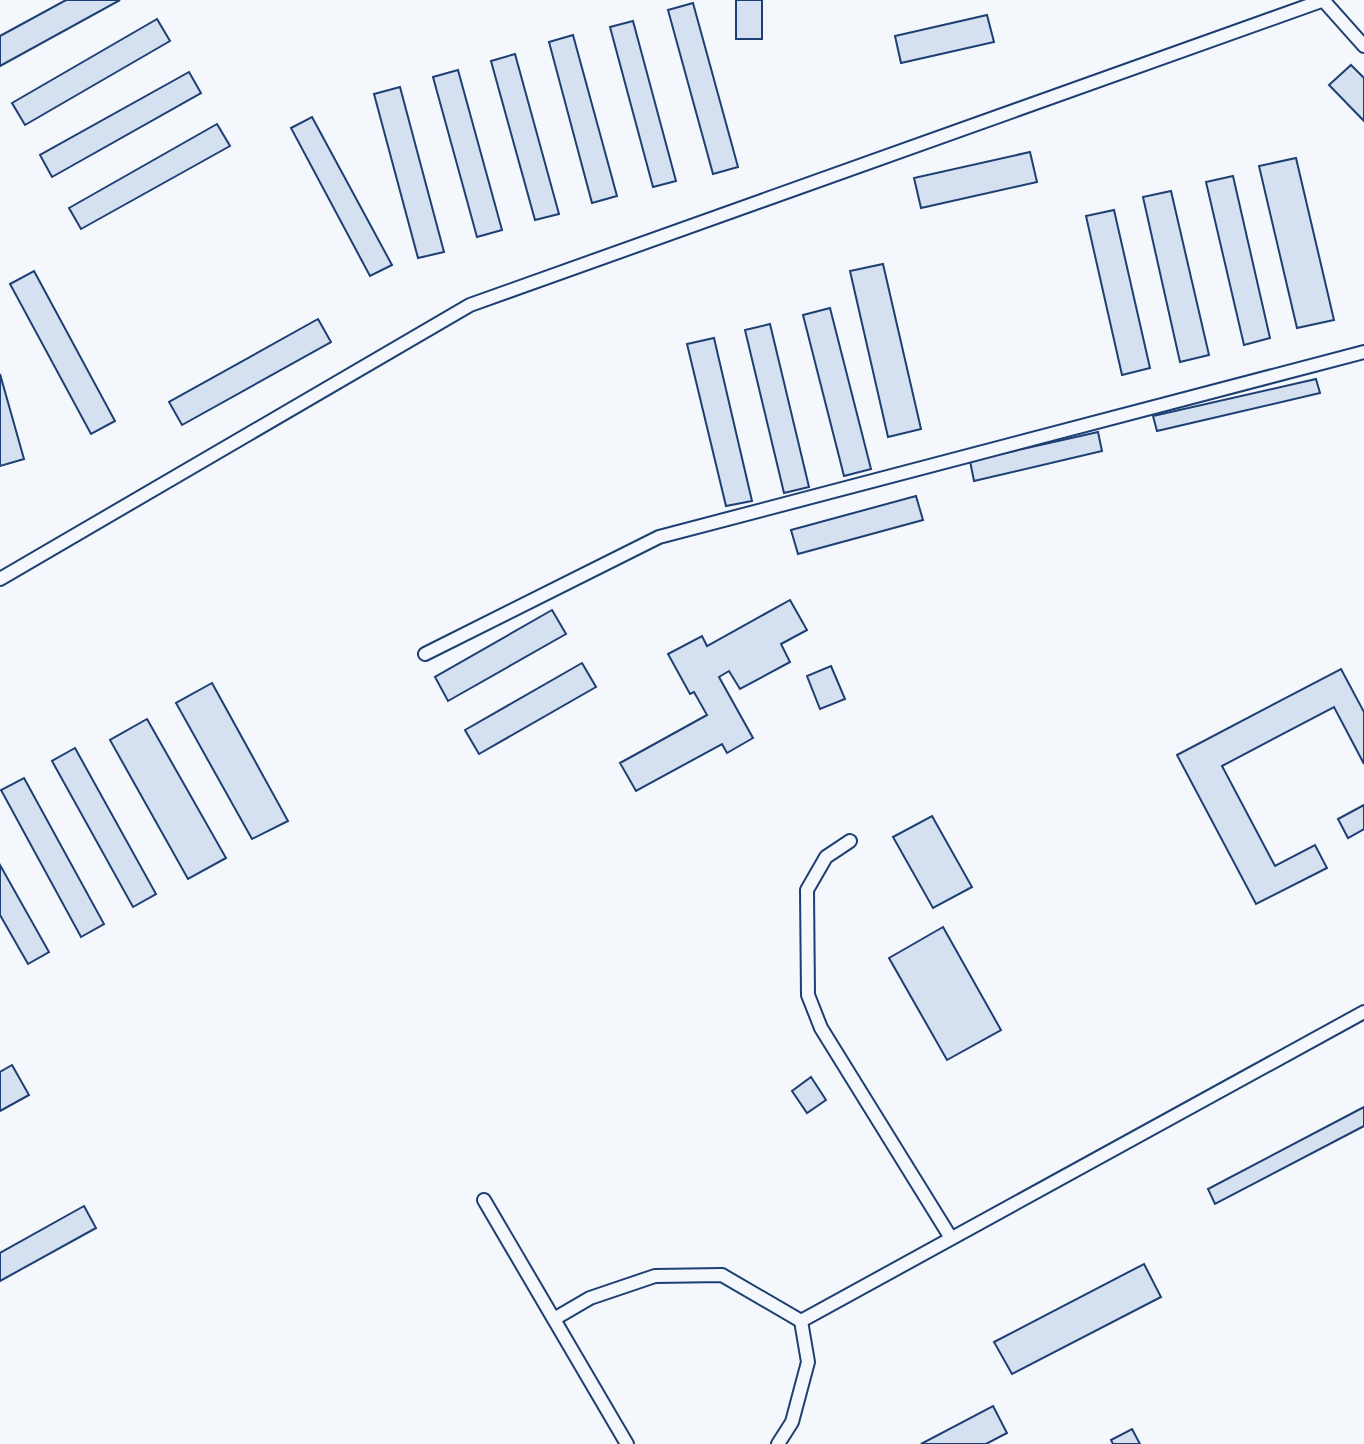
<svg xmlns="http://www.w3.org/2000/svg" width="1364" height="1444" font-family="'Fira Sans',sans-serif">
	<style>
		.building { fill: #d5e0f0; stroke: #1d3f73; stroke-width: 2 }
		.lines { fill: none; stroke-linecap: round; stroke-linejoin: round }
		.service-casing { stroke: #1d3f73; stroke-width: 16 }
		.service { stroke: #f4f7fb; stroke-width: 12 }
	</style>
	<rect width="100%" height="100%" fill="#f4f7fb"/>
	<!-- building -->
	<g class="building">
		<path d="M66,0H120L0,66V36Z"/>
		<rect x="736" y="0" width="26" height="39"/>
		<path d="M693,3L738,167L713,174L668,10Z"/>
		<path d="M987,15L994,42L901,63L895,36Z"/>
		<path d="M157,19L170,41L25,125L12,103Z"/>
		<path d="M633,21L676,181L653,187L610,27Z"/>
		<path d="M573,35L617,196L592,203L549,42Z"/>
		<path d="M515,54L559,214L535,220L491,61Z"/>
		<path d="M1351,65L1364,78V121L1329,85Z"/>
		<path d="M458,70L502,230L477,237L433,77Z"/>
		<path d="M189,72L201,93L52,177L40,155Z"/>
		<path d="M400,87L444,252L418,258L374,94Z"/>
		<path d="M312,117L392,265L370,276L291,128Z"/>
		<path d="M217,124L230,146L81,229L69,208Z"/>
		<path d="M1030,152L1037,182L921,208L914,178Z"/>
		<path d="M1296,158L1334,320L1297,328L1259,166Z"/>
		<path d="M1233,176L1270,338L1244,345L1206,182Z"/>
		<path d="M1171,191L1209,355L1180,362L1143,197Z"/>
		<path d="M1114,210L1150,368L1122,375L1086,216Z"/>
		<path d="M883,264L921,429L888,437L850,271Z"/>
		<path d="M34,271L115,421L91,434L10,284Z"/>
		<path d="M830,308L871,469L844,476L803,315Z"/>
		<path d="M318,319L331,342L182,425L169,402Z"/>
		<path d="M770,324L809,487L784,493L745,330Z"/>
		<path d="M714,338L752,501L726,506L687,344Z"/>
		<path d="M0,374L24,459L0,466Z"/>
		<path d="M1316,379L1320,393L1157,431L1153,416Z"/>
		<path d="M1098,432L1102,451L974,481L970,461Z"/>
		<path d="M916,496L923,520L798,554L791,530Z"/>
		<path d="M790,600L807,630L781,644L790,662L740,689L729,671L719,677L753,738L727,753L722,744L636,791L620,763L707,715L694,692L690,694L668,654L702,636L707,646Z"/>
		<path d="M552,610L566,634L448,701L435,677Z"/>
		<path d="M582,663L596,687L479,754L465,730Z"/>
		<path d="M831,666L845,699L820,709L807,676Z"/>
		<path d="M1341,669L1364,712V764L1334,707L1222,766L1275,866L1315,845L1327,868L1256,904L1177,755Z"/>
		<path d="M212,683L288,821L252,839L176,703Z"/>
		<path d="M147,719L226,858L188,879L110,740Z"/>
		<path d="M75,748L156,894L133,907L52,761Z"/>
		<path d="M24,778L104,924L81,937L1,790Z"/>
		<path d="M1364,805V829L1348,838L1338,819Z"/>
		<path d="M932,816L972,887L933,908L893,837Z"/>
		<path d="M0,865L49,952L28,964L0,915Z"/>
		<path d="M943,927L1001,1030L947,1060L889,958Z"/>
		<path d="M12,1065L29,1095L0,1111V1072Z"/>
		<path d="M811,1077L826,1100L807,1113L792,1091Z"/>
		<path d="M1364,1107V1126L1215,1204L1208,1189Z"/>
		<path d="M84,1206L96,1228L0,1281V1253Z"/>
		<path d="M1144,1264L1161,1297L1012,1374L994,1342Z"/>
		<path d="M993,1406L1007,1433L986,1444H921Z"/>
		<path d="M1132,1429L1140,1444H1113L1111,1440Z"/>
	</g>
	<g class="lines">
		<!-- service casing -->
		<g class="service-casing">
			<g id="service">
				<path d="M1323,0L1364,46"/>
				<path d="M0,579L470,305L1324,0"/>
				<path d="M425,654L659,537L1364,352"/>
				<path d="M850,841L826,857L807,890L808,995L821,1028L951,1238"/>
				<path d="M484,1200L627,1444"/>
				<path d="M554,1319L590,1298L655,1276L722,1275L801,1321L808,1362L792,1422L778,1444"/>
				<path d="M801,1321L1364,1012"/>
			</g>
		</g>
		<!-- service -->
		<use href="#service" class="service"/>
	</g>
</svg>
